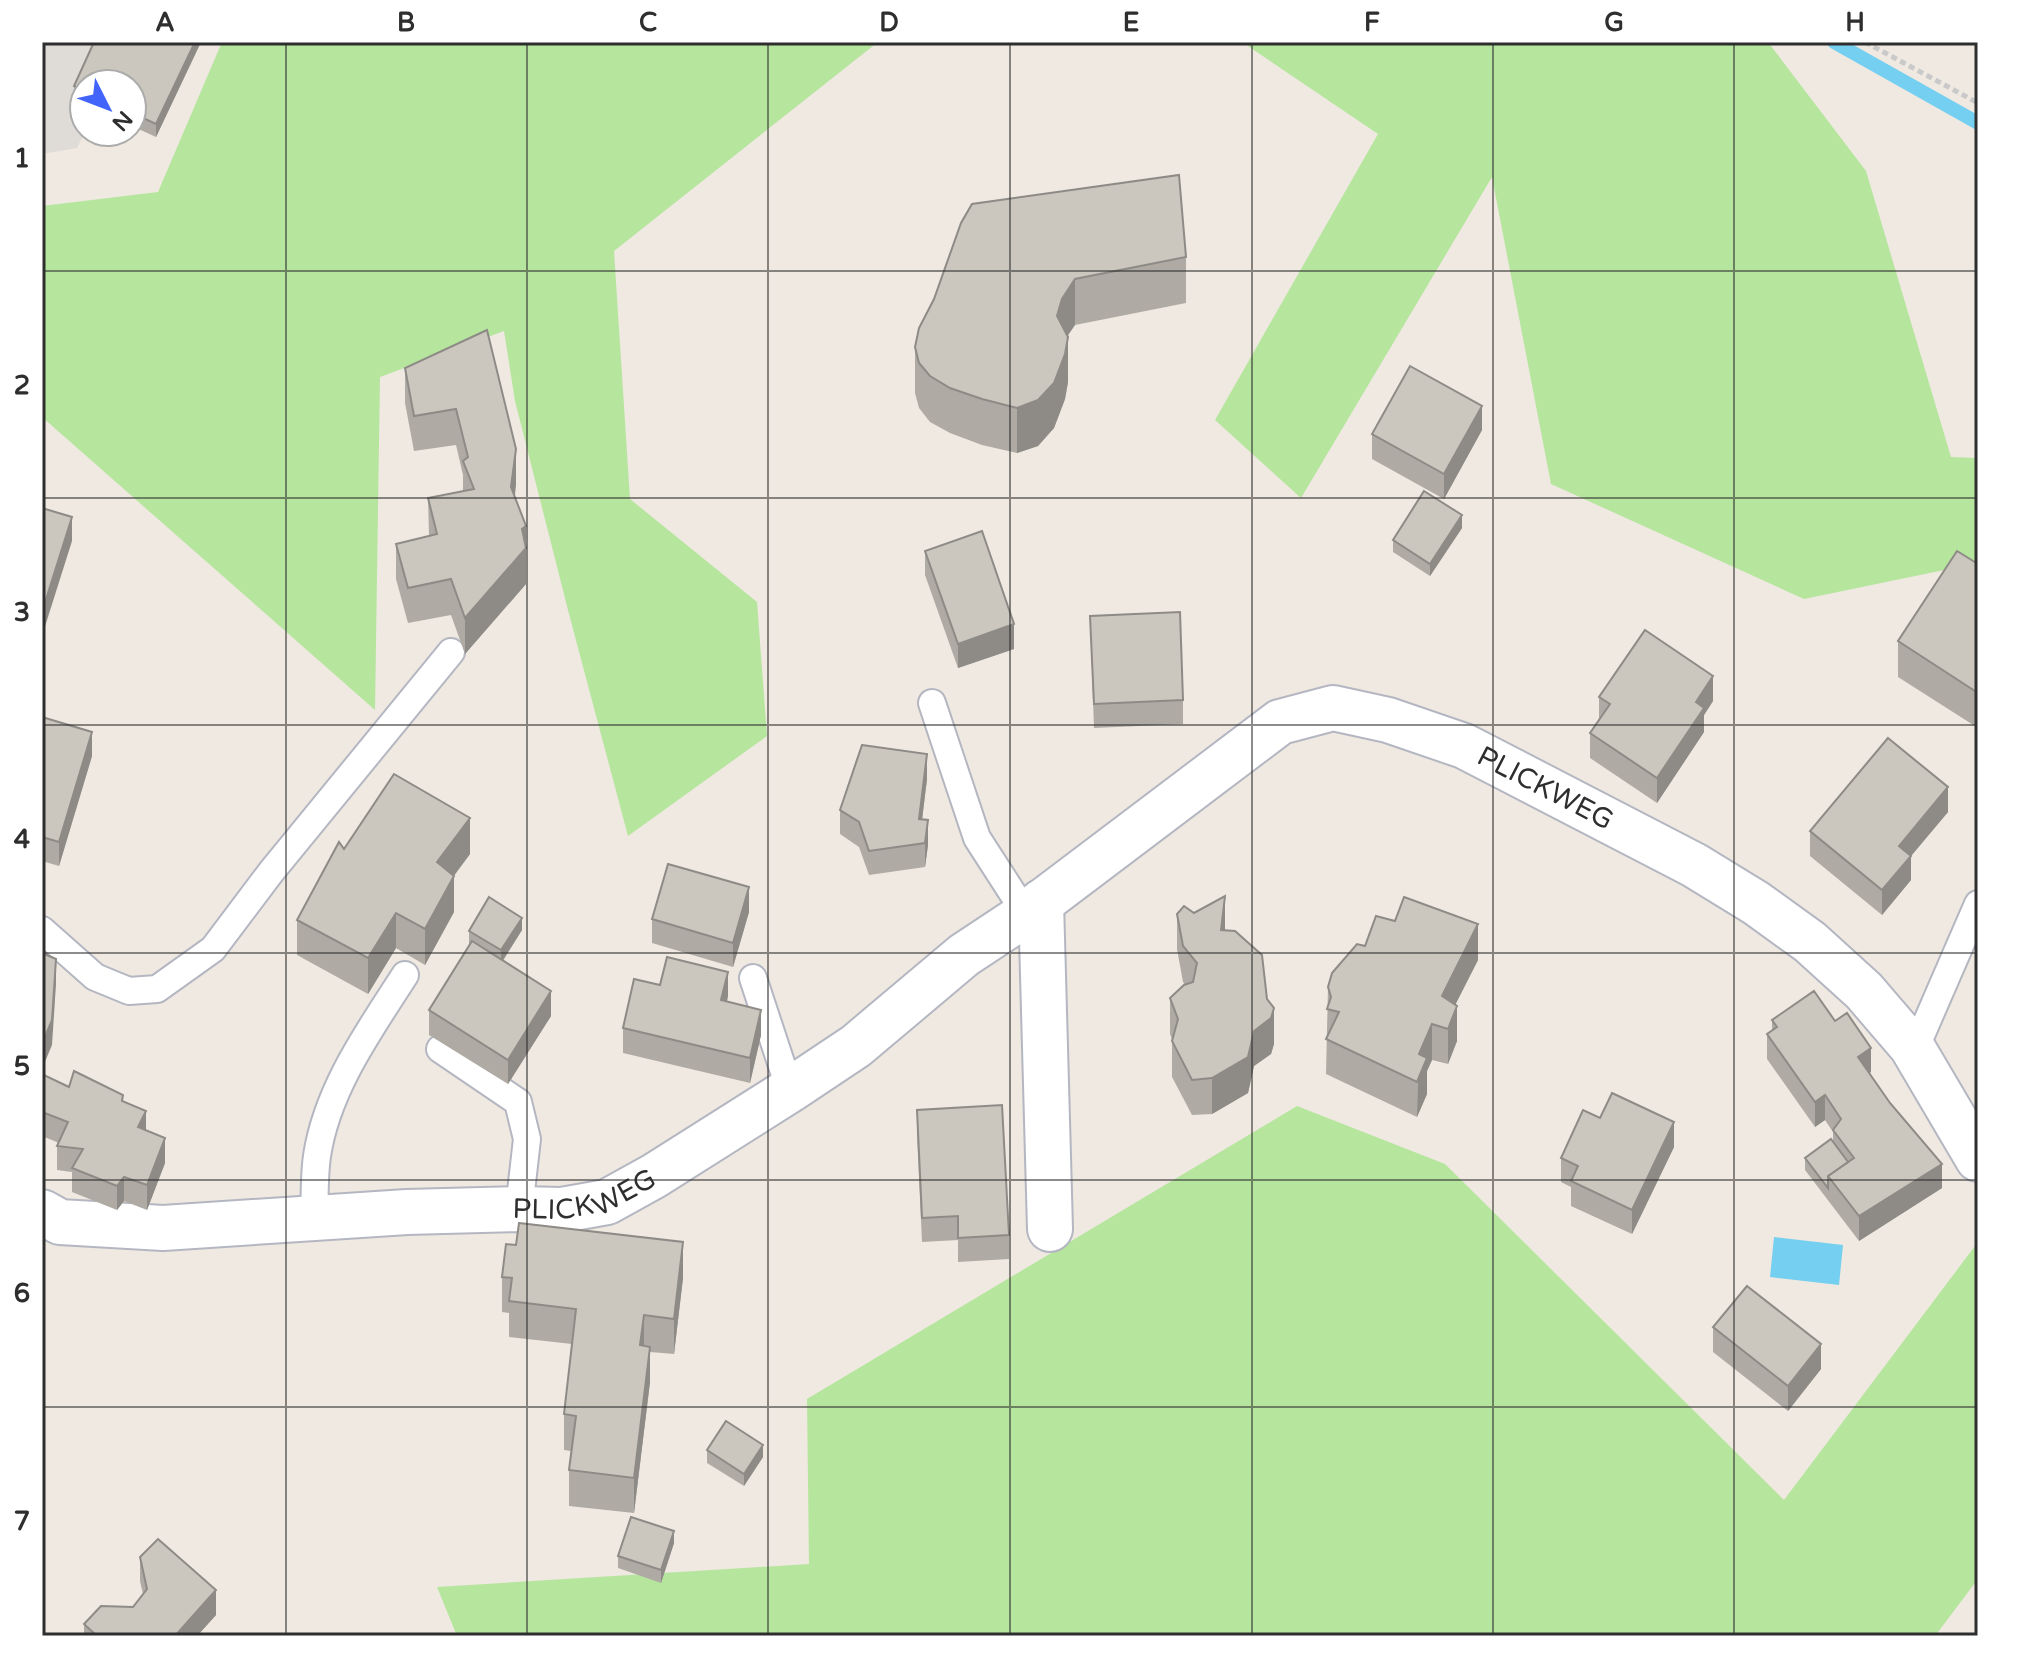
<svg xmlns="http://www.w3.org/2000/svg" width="2020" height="1678" font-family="'Varela Round',sans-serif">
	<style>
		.green { fill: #b6e59e }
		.plaza { fill: #dfdcd8 }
		.water { fill: #75cff0 }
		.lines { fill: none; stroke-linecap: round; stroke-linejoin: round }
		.stream { stroke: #75cff0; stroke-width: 14 }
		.lane-casing { stroke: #b4b7c1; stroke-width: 30 }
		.street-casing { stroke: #b4b7c1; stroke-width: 48 }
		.path { stroke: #c9c9c9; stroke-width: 5; stroke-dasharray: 6 4; stroke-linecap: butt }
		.lane { stroke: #fff; stroke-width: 26 }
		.street { stroke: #fff; stroke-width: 44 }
		.wall { fill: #afaba4 }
		.shaded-wall { fill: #8e8b86 }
		.building { fill: #cbc7bf; stroke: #8e8b86; stroke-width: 2 }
		.grid { fill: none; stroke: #2e2e2e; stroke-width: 2; stroke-opacity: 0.55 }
		.labels { text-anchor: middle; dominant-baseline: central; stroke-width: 6; stroke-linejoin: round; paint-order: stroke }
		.street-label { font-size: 28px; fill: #2e2e2e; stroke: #fff }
		.neatline { fill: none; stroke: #2e2e2e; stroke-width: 3 }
		.grid-label { font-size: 26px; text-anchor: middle; font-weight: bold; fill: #2e2e2e }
	</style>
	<rect width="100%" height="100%" fill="#efe9e1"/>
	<!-- green -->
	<g class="green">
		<path d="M222,42H878L614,251L630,499L757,602L767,736L628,836L569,614L515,401L504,331L380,377L375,710L42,417V206L158,192Z"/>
		<path d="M1242,42H1768L1866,171L1951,457L1978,458V563L1804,599L1551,484L1492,177L1301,498L1215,420L1378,134Z"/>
		<path d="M1297,1106L1445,1164L1784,1500L1978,1242V1579L1935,1636H457L437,1587L809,1564L807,1399Z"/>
	</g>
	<!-- plaza -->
	<path class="plaza" d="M42,42H100L74,98L84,103L85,132L77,148L42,154Z"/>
	<!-- water -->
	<path class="water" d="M1774,1237L1843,1245L1839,1285L1770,1277Z"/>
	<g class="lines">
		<!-- stream -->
		<path class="stream" d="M1834,42L1978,123"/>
		<!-- lane casing -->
		<g class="lane-casing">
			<g id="lane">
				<path d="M932,703L977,838L1026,914"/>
				<path d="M42,930L95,977L129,991L157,989L213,949L271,872L451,652"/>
				<path d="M753,978L790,1090"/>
				<path d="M1912,1047L1922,1033L1978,904"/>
				<path d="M440,1049L518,1102L527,1139L519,1209"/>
				<path d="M314,1218C315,1197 314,1176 317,1156C327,1089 369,1031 405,975"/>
			</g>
		</g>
		<!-- street casing -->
		<g class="street-casing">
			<g id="street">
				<path d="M1041,902L1050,1229"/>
				<path id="s1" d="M42,1212L60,1222L163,1228L407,1212L519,1209L562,1210L607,1202L654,1176L790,1090L856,1046L964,955L1026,914L1280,722L1333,708L1388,720L1464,746L1694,865L1756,903L1810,942L1864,991L1912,1047L1978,1159"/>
			</g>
		</g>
		<!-- path -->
		<path class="path" d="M1865,42L1978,103"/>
		<!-- lane -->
		<use href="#lane" class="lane"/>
		<!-- street -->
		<use href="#street" class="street"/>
	</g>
	<!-- wall -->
	<g class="wall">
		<path d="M201,42L156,137L132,126V84H84V103L74,98V86Z"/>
		<path d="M1186,257V303L1075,325L1067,336L1068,382L1065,399L1054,428L1038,446L1017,453L982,445L950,433L930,422L919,408L915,393V347L934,299Z"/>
		<path d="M487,330L516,484L515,496L526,526V584L465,654L451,615L408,623L396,579V544L429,536L428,498L463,491V475L456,445L414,451L405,403V368Z"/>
		<path d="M1482,430L1444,499L1372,459V434Z"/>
		<path d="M1462,528L1430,576L1393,552V540Z"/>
		<path d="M925,551L1014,649L958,668L925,575Z"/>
		<path d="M1978,564V728L1898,677V641Z"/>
		<path d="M1090,616L1183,700V724L1094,728Z"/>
		<path d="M1599,697L1713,701L1704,715V732L1657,803L1590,758V733L1599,719Z"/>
		<path d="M42,717L92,756L59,866L42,861Z"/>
		<path d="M927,779L922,820L928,845L925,867L869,875L859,847L840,834V810Z"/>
		<path d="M1948,812L1911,856V880L1882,915L1810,856V831Z"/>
		<path d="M344,849L470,854L454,876V912L425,965L396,948L368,994L297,955V920Z"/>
		<path d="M749,912L733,967L652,943V919Z"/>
		<path d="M1194,913L1225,931L1267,999L1274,1044L1271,1054L1254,1066L1248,1093L1212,1114L1192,1115L1172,1077V1039L1170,1034V998L1185,985L1183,982L1177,949V914Z"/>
		<path d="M522,930L503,961L551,1016L508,1084L429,1035V1010L470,944L469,943V931Z"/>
		<path d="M1365,946L1478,960L1455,1005L1457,1041L1448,1064L1432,1060L1427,1071V1094L1417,1117L1326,1074L1328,987Z"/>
		<path d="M660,985L728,996L727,1002L761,1035L750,1083L623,1053V1028Z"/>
		<path d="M1772,1020L1871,1072L1869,1073L1942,1188L1859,1241L1805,1170V1158L1833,1142V1132L1825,1120L1815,1127L1767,1059V1034L1772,1031Z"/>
		<path d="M42,1074L69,1087L123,1102L146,1130L165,1163L147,1210L124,1201L117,1210L72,1192V1172L57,1170V1146L59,1143L42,1136Z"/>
		<path d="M917,1110L1009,1235V1259L958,1262V1240L922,1242L917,1134Z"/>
		<path d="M1600,1118L1674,1147L1632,1234L1571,1206V1187L1561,1182V1158Z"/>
		<path d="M502,1277L683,1278L674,1354L650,1352V1382L634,1513L569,1506V1470L571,1451L564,1450V1414L572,1344L509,1337V1313L502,1312Z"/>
		<path d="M1713,1327L1821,1369L1788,1411L1713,1352Z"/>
		<path d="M707,1450L763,1457L744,1486L707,1463Z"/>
		<path d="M674,1543L661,1583L618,1568V1556Z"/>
		<path d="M140,1557L216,1615L197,1636H84V1624L133,1607L143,1594L140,1581Z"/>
	</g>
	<!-- shaded-wall -->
	<g class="shaded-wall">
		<path d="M195,42H201L156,137V124Z"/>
		<path d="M1075,279V325L1062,344L1057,316L1062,299Z"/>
		<path d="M1068,337V382L1065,399L1054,428L1038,446L1017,453V408Z"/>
		<path d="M1482,406V430L1444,499V474Z"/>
		<path d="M516,449V484L511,522V487Z"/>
		<path d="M1462,515V528L1430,576V564Z"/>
		<path d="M72,517V541L42,636V612Z"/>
		<path d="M526,526V584L465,654V618L522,529Z"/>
		<path d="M1014,624V649L958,668V644Z"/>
		<path d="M1713,676V701L1704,715V732L1657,803V778L1696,702Z"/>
		<path d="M92,732V756L59,866V842Z"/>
		<path d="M927,754V779L919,844V819Z"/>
		<path d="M1948,787V812L1911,856V880L1882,915V890L1899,846Z"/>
		<path d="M470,818V854L437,898V862Z"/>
		<path d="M928,820V845L925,867V843Z"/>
		<path d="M454,876V912L425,965V929Z"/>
		<path d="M749,887V912L733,967V943Z"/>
		<path d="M1225,896V931L1221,930Z"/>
		<path d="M396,913V948L368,994V958Z"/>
		<path d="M522,918V930L501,963V950Z"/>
		<path d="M1478,924V960L1444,1027L1442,996Z"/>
		<path d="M56,959V984L52,1045L42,1069V1044Z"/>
		<path d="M728,972V996L721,1025V1000Z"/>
		<path d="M551,991V1016L508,1084V1060Z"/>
		<path d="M1457,1006V1041L1448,1064V1029Z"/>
		<path d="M1274,1008V1044L1271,1054L1254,1066L1248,1093L1212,1114V1078Z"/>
		<path d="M761,1010V1035L750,1083V1058Z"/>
		<path d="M1432,1024V1060L1427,1071V1094L1417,1117L1419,1054Z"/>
		<path d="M1871,1048V1072L1858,1081V1057Z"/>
		<path d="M1825,1095V1120L1815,1127V1102Z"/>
		<path d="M146,1111V1135L138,1127Z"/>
		<path d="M1674,1122V1147L1632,1234V1210Z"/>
		<path d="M165,1138V1163L147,1210V1185Z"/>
		<path d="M1942,1164V1188L1859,1241V1216Z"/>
		<path d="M124,1177V1201L117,1210V1186Z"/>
		<path d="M683,1242V1278L674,1354V1319Z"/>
		<path d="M644,1315V1351L640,1345Z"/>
		<path d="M1821,1344V1369L1788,1411V1386Z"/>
		<path d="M650,1347V1382L634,1513V1478Z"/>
		<path d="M763,1445V1457L744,1486V1474Z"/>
		<path d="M674,1531V1543L661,1583V1570Z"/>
		<path d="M216,1590V1615L197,1636H175Z"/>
	</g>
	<!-- building -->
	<g class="building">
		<path d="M94,42H195L156,124L132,113V84H84V91L74,86Z"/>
		<path d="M1179,175L1186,257L1075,279L1062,299L1057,316L1068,337L1065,354L1054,383L1038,400L1017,408L982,399L950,388L930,376L919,363L915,347L919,328L934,299L961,223L972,204Z"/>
		<path d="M487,330L516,449L511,487L526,526L522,529L526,548L465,618L451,579L408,588L396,544L437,534L428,498L474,489L463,461L468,457L456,409L414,416L405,368Z"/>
		<path d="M1410,366L1482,406L1444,474L1372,434Z"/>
		<path d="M1424,491L1462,515L1430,564L1393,540Z"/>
		<path d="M42,508L72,517L42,612Z"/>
		<path d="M982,531L1014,624L958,644L925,551Z"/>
		<path d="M1957,551L1978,564V693L1898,641Z"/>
		<path d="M1180,612L1183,700L1094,704L1090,616Z"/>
		<path d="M1645,630L1713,676L1696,702L1704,708L1657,778L1590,733L1610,704L1599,697Z"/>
		<path d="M42,717L92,732L59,842L42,837Z"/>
		<path d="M1888,738L1948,787L1899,846L1911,856L1882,890L1810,831Z"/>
		<path d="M862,745L927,754L919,819L928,820L925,843L869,851L859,822L840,810Z"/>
		<path d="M394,774L470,818L437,862L454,876L425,929L396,913L368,958L297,920L339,842L344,849Z"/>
		<path d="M668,864L749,887L733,943L652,919Z"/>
		<path d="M1225,896L1221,930L1235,931L1262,955L1267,999L1274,1008L1271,1018L1254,1031L1248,1057L1212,1078L1192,1080L1172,1041L1178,1019L1170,998L1184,985L1193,982L1197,963L1183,946L1177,914L1184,906L1194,913Z"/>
		<path d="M489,897L522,918L501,950L469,931Z"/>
		<path d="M1404,897L1478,924L1442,996L1457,1006L1448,1029L1432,1024L1419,1054L1427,1058L1417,1082L1326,1039L1339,1012L1327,1009L1331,997L1328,987L1332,973L1357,944L1365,946L1376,916L1395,921Z"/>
		<path d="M472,941L551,991L508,1060L429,1010Z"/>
		<path d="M42,953L56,959L52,1020L42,1044Z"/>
		<path d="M667,957L728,972L721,1000L761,1010L750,1058L623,1028L634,979L660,985Z"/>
		<path d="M1814,991L1835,1021L1847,1013L1871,1048L1858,1057L1890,1103L1942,1164L1859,1216L1828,1176L1854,1158L1833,1130L1841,1119L1825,1095L1815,1102L1767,1034L1777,1027L1772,1020Z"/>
		<path d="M74,1071L123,1095L122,1101L146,1111L138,1127L165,1138L147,1185L124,1177L117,1186L72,1168L83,1149L57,1146L68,1122L42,1112V1074L69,1087Z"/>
		<path d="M1612,1093L1674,1122L1632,1210L1571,1181L1578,1166L1561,1158L1583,1110L1600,1118Z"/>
		<path d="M1002,1105L1009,1235L958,1238V1216L922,1218L917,1110Z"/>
		<path d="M1831,1139L1848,1162L1828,1176V1188L1805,1158Z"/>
		<path d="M519,1223L683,1242L674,1319L644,1315L640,1345L650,1347L634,1478L569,1470L576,1416L564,1414L576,1309L509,1301L512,1278L502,1277L506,1244L516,1245Z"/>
		<path d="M1747,1286L1821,1344L1788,1386L1713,1327Z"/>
		<path d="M726,1421L763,1445L744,1474L707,1450Z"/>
		<path d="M631,1517L674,1531L661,1570L618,1556Z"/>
		<path d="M158,1539L216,1590L175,1636H97L84,1624L101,1606L133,1607L147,1589L140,1557Z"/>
	</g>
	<!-- grid -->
	<path class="grid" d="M286,42V1636M527,42V1636M768,42V1636M1010,42V1636M1252,42V1636M1493,42V1636M1734,42V1636M42,271H1978M42,498H1978M42,725H1978M42,953H1978M42,1180H1978M42,1407H1978"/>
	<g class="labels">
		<!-- street labels -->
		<g class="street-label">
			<text stroke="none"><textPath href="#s1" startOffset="1680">PLICKWEG</textPath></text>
			<text stroke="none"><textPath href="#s1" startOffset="548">PLICKWEG</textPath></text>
		</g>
	</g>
	<!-- border -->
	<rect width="2020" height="1678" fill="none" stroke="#ffffff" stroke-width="88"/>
	<!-- north arrow -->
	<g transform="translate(108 108) rotate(132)"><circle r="38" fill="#ffffff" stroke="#ababab" stroke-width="2"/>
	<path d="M0-6L14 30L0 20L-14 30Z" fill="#4264fb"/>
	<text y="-12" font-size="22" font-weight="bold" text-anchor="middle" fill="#2e2e2e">N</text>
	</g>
	<rect x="44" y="44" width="1932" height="1590" class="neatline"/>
	<g class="grid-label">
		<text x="165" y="31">A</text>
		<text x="406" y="31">B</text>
		<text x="648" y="31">C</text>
		<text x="889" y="31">D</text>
		<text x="1131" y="31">E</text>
		<text x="1372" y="31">F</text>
		<text x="1614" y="31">G</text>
		<text x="1855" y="31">H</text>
		<text x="22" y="167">1</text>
		<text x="22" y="394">2</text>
		<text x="22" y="621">3</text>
		<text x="22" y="848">4</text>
		<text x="22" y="1075">5</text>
		<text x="22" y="1302">6</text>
		<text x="22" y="1530">7</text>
	</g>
</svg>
